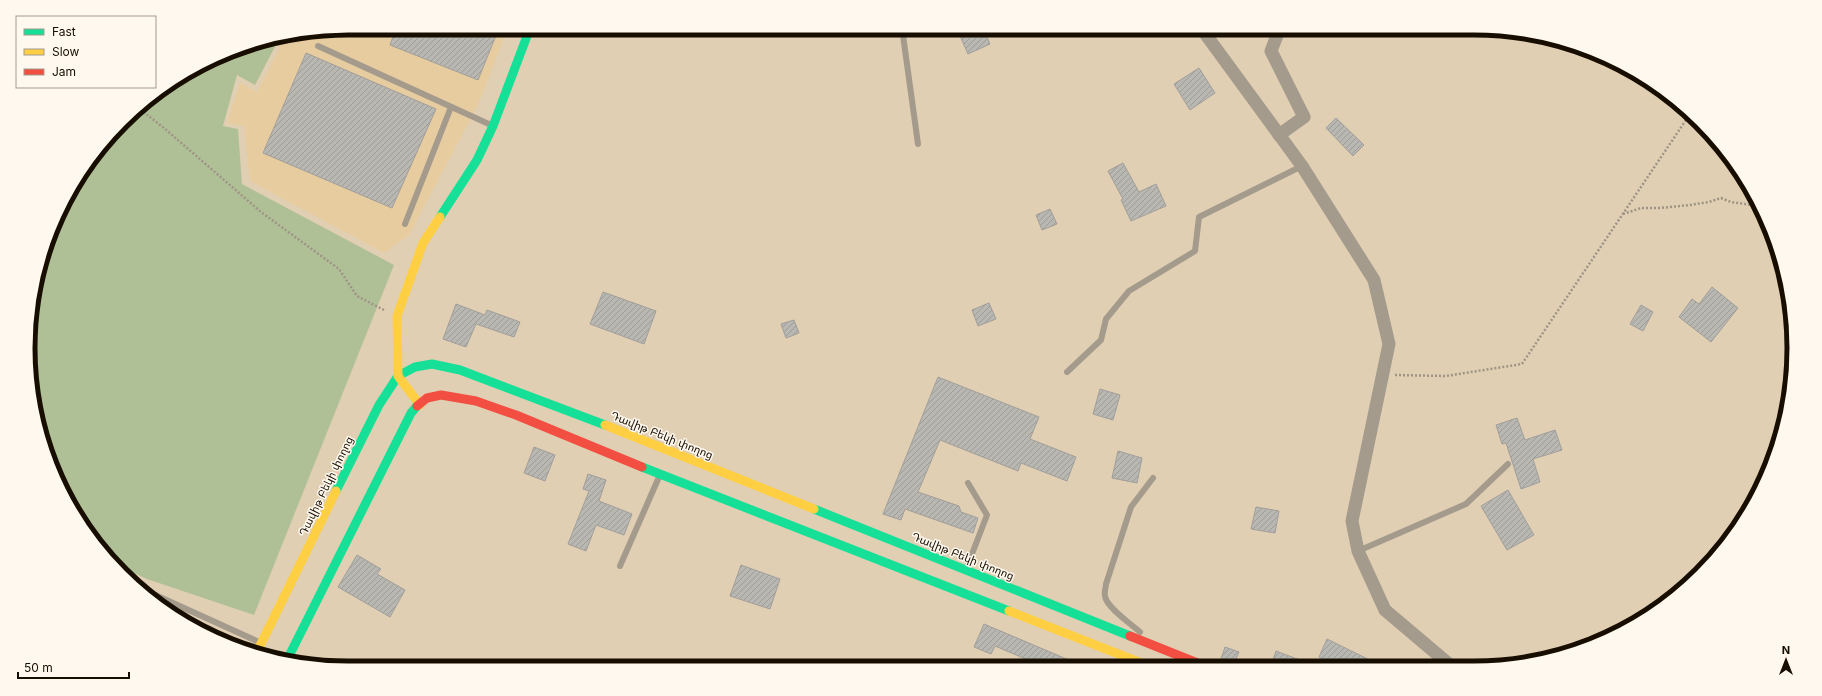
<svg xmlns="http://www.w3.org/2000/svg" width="1822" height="696" font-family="Inter,'Noto Sans Armenian',sans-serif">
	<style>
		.built { fill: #e7cca0 }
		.grass { fill: #b0c096 }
		.building { fill: url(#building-hatch); stroke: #a19e9a }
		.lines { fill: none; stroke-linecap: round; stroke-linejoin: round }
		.path { stroke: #9e9486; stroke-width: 2.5; stroke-dasharray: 2 2; stroke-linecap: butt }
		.lane { stroke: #a49b8d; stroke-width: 6 }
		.street { stroke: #a49b8d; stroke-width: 13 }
		.fast { stroke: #16e098; stroke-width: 9 }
		.slow { stroke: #ffcf43; stroke-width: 9 }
		.jam { stroke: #f24e42; stroke-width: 9 }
		.labels { text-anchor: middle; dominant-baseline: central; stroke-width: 3; stroke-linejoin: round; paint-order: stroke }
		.street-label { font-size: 11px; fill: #180e00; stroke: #fef8ee }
		.rim { fill: none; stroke: #180e00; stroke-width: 5 }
	</style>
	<defs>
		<pattern id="building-hatch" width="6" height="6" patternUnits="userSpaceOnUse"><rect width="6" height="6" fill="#b9b7b2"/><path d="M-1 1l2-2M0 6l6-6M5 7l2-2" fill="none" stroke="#9e9c97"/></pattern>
	</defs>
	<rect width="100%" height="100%" fill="#e0cfb3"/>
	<!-- built -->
	<path class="built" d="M348,28H508L478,105L409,235L384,253L250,181L244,126L227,123L240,83L257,92L284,39Z"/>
	<!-- grass -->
	<path class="grass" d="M279,39L255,85L237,75L223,126L238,129L242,184L394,265L254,615L147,579L121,567L82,526L52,471L34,411L31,306L45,245L71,188L137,107L188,71L245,45Z"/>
	<!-- building -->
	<g class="building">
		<path d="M396,28H499L478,80L390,45Z"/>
		<path d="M978,28H983L990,44L968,54L960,36Z"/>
		<path d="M306,53L436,109L392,208L263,153Z"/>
		<path d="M1199,68L1215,93L1190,110L1174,84Z"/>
		<path d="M1336,118L1364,145L1353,156L1326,128Z"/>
		<path d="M1123,163L1139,192L1156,184L1166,206L1131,221L1121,200L1123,199L1108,171Z"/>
		<path d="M1050,209L1057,224L1042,230L1036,215Z"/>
		<path d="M1712,287L1738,308L1711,342L1679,317L1692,299L1699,304Z"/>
		<path d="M603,292L656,311L644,344L590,324Z"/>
		<path d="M989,303L996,319L978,326L972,310Z"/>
		<path d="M456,304L485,315L487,310L520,322L514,337L476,324L466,347L443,339Z"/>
		<path d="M1641,305L1653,312L1643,331L1630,324Z"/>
		<path d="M794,320L799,333L786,338L781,324Z"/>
		<path d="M938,377L1039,417L1030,439L1076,457L1067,481L1021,463L1018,471L940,440L918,492L959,506L961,512L978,518L973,533L905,509L901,520L883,514Z"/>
		<path d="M1100,389L1120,395L1113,420L1093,414Z"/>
		<path d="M1517,418L1525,440L1555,430L1562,450L1533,459L1540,482L1521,489L1506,443L1502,444L1496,425Z"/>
		<path d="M534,447L555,455L545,481L524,473Z"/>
		<path d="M1118,451L1142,458L1137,483L1112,478Z"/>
		<path d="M588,474L606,480L599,501L632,514L624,535L596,525L586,551L568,544L589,491L583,489Z"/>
		<path d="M1508,490L1534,535L1507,550L1481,506Z"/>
		<path d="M1256,507L1279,511L1275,533L1251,529Z"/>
		<path d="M357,555L381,569L377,574L405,590L390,617L338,587Z"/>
		<path d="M741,565L780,579L770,609L730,596Z"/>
		<path d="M984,624L1083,666H1042L995,646L991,654L974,647Z"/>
		<path d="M1327,639L1382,666H1337L1319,657Z"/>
		<path d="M1225,647L1239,652L1234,663L1221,659Z"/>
		<path d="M1276,651L1313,665V666H1271Z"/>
	</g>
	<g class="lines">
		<!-- path -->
		<g class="path">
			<path d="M137,107L164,128L261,212L339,269L357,296L384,310"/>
			<path d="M1623,214L1641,208H1660L1690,205L1709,202L1721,198L1731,202L1759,206"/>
			<path d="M1395,375L1446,376L1522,364L1690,114"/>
		</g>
		<!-- lane -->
		<g class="lane">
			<path d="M902,28L918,144"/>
			<path d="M318,46L491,125"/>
			<path d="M405,224L451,107"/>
			<path d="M1067,372L1101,340L1106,319L1129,291L1195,251L1199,217L1302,166"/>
			<path d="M1358,551L1466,504L1508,464"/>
			<path d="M620,566L659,477"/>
			<path d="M967,567L987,515L968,483"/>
			<path d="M140,588L259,642"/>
			<path d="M1140,632C1131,624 1106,607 1105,596C1104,592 1106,587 1106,584L1131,507L1153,478"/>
		</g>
		<!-- street -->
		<g class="street">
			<path d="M1201,28L1302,166L1374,280L1389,344L1352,521L1358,551L1385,610L1450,665"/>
			<path d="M1279,135L1304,117L1271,51L1280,28"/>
		</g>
		<!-- fast -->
		<g class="fast">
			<path d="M440,217L477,160L493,126L530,28"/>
			<path d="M642,467L1009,611"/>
			<path d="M336,491L379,405L398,376L415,367L432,364L460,370L605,425"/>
			<path d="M814,509L1130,636"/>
			<path d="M287,660L411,413L417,406"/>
		</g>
		<!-- slow -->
		<g class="slow">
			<path d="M420,405L398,376L397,316L423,243L440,217"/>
			<path d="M605,425L814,509"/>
			<path d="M1009,611L1149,666"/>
			<path d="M256,654L336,491"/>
		</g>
		<!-- jam -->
		<g class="jam">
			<path d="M417,406L427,398L441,395L476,401L516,415L642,467"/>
			<path d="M1130,636L1205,666"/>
		</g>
	</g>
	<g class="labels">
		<!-- street labels -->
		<g class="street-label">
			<text transform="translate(662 435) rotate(22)">Դավիթ Բեկի փողոց</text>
			<text transform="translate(326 486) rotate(-64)">Դավիթ Բեկի փողոց</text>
			<text transform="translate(963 556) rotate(22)">Դավիթ Բեկի փողոց</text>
		</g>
	</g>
	<!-- crop -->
	<path d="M0 0H1822V696H0ZM348 35H1474A313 313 0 0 1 1787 348V348A313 313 0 0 1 1474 661H348A313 313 0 0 1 35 348V348A313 313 0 0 1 348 35Z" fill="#fef8ee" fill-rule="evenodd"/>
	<path class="rim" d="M348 35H1474A313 313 0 0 1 1787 348V348A313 313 0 0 1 1474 661H348A313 313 0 0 1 35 348V348A313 313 0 0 1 348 35Z"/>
	<!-- legend -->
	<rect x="16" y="16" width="140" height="72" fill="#fef8ee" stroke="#a29a8f"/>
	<rect x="24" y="29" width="20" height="6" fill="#16e098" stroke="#a29a8f"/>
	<text x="52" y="36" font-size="12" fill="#180e00">Fast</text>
	<rect x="24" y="49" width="20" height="6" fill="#ffcf43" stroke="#a29a8f"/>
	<text x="52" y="56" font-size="12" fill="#180e00">Slow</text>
	<rect x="24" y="69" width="20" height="6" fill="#f24e42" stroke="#a29a8f"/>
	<text x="52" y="76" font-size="12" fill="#180e00">Jam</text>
	<!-- north arrow -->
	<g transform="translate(1786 660)" stroke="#fef8ee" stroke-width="3" paint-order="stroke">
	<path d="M0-3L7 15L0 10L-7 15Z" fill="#180e00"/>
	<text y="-6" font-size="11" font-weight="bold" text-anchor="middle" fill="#180e00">N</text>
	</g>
	<!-- scale -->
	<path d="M18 672v6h111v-6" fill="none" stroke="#180e00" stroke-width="2"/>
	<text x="24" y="672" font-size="12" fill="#180e00" stroke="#fef8ee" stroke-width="3" paint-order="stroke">50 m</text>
</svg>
